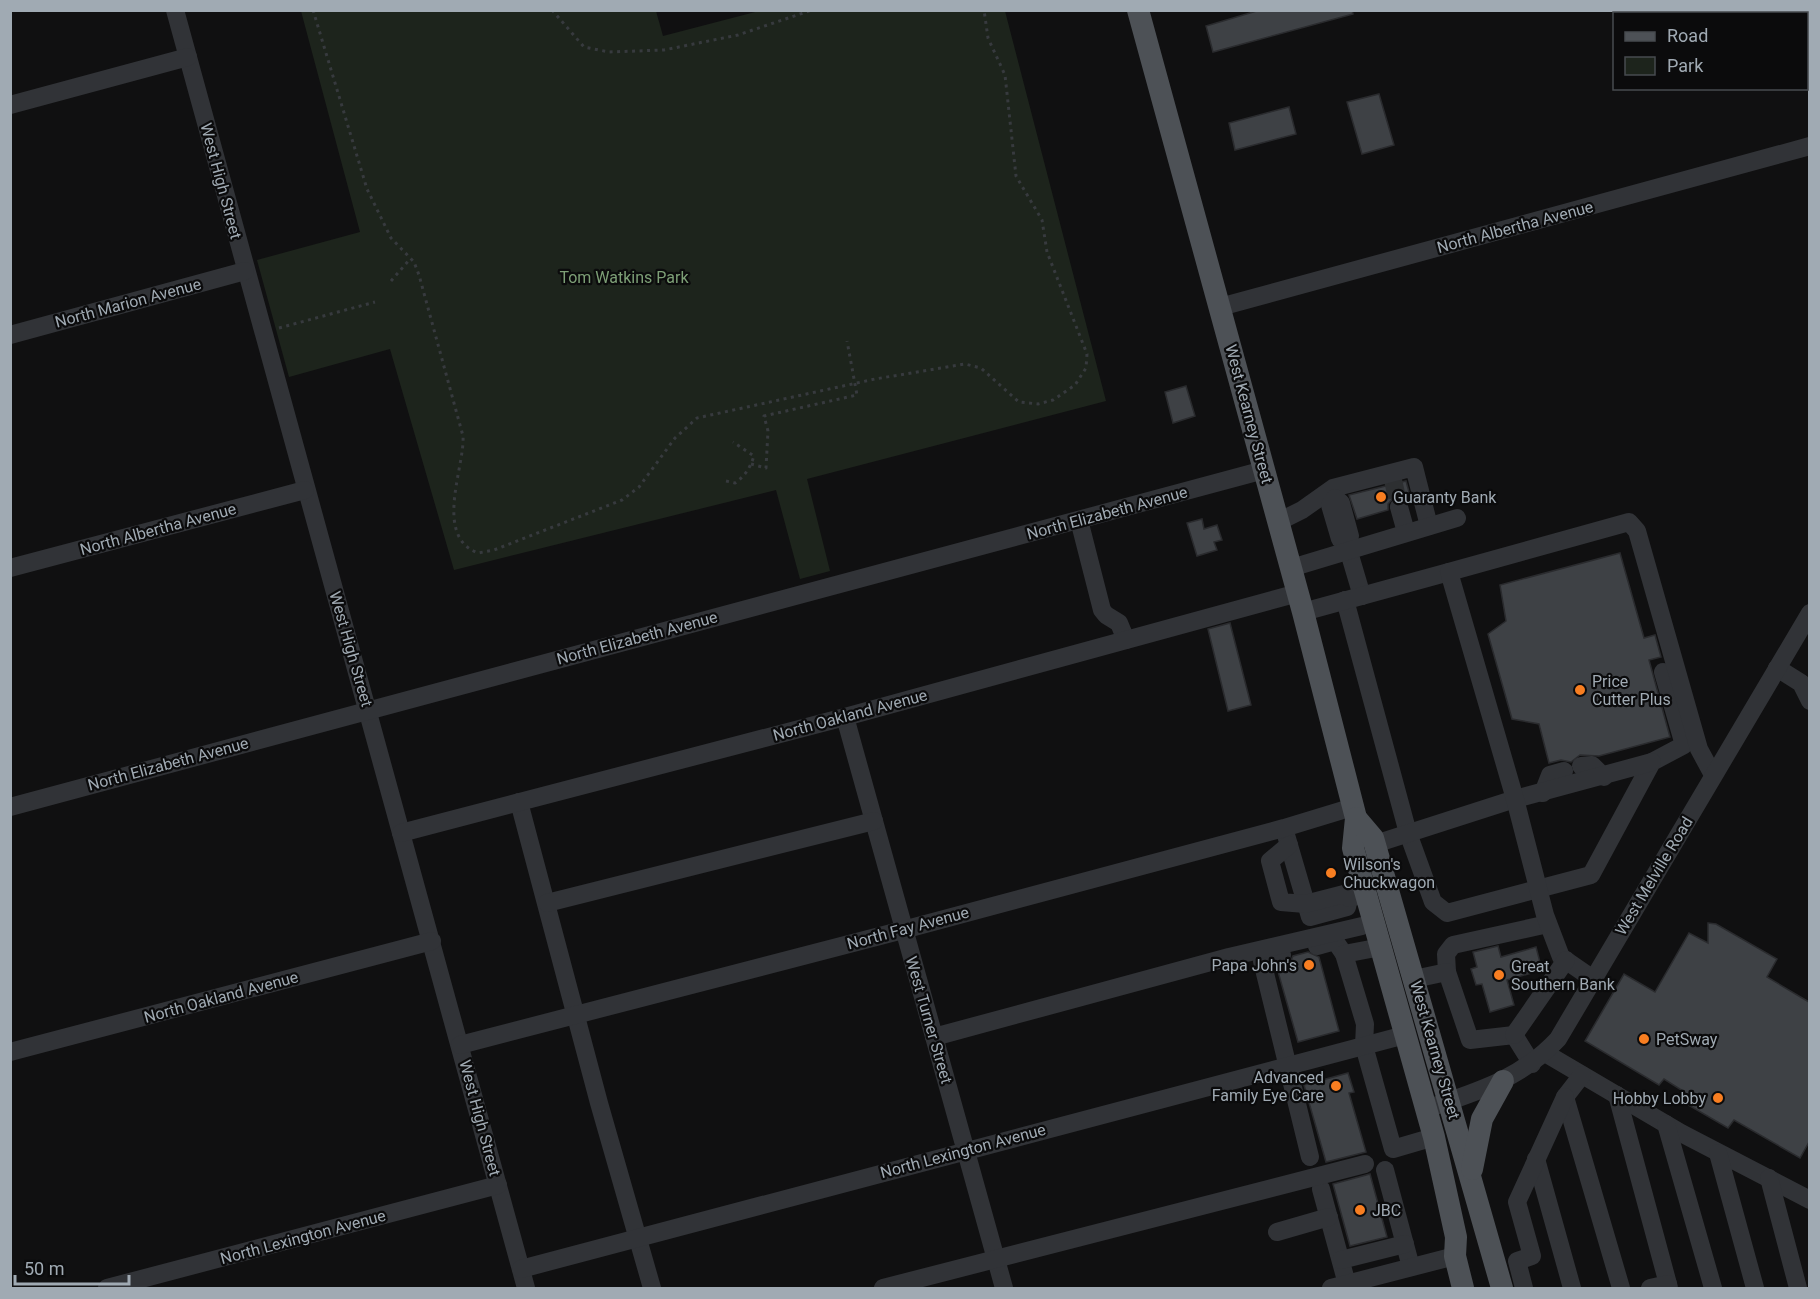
<svg xmlns="http://www.w3.org/2000/svg" width="1820" height="1299" font-family="Roboto,sans-serif">
	<style>
		.green { fill: #1d241c }
		.building { fill: #3e4145; stroke: #2a2b2e; stroke-width: 1.5 }
		.lines { fill: none; stroke-linecap: round; stroke-linejoin: round }
		.minor-tunnel { stroke: #2d2f31; stroke-width: 18; stroke-dasharray: 18 9; stroke-linecap: butt }
		.path { stroke: #373a3e; stroke-width: 3; stroke-dasharray: 3 4.5; stroke-linecap: butt }
		.minor { stroke: #313337; stroke-width: 18 }
		.major { stroke: #4d5156; stroke-width: 22 }
		.poi-dot { fill: #f87e21; stroke: #0b0b0c; stroke-width: 2 }
		.labels { text-anchor: middle; dominant-baseline: central; stroke-width: 4.5; stroke-linejoin: round; paint-order: stroke }
		.street-label { font-size: 16px; fill: #a0aab3; stroke: #0b0b0c }
		.park-label { font-size: 16px; fill: #7d9f76; stroke: #0b0b0c }
		.poi-label { font-size: 16px; fill: #a0aab3; stroke: #0b0b0c; text-anchor: start }
	</style>
	<rect width="100%" height="100%" fill="#101011"/>
	<!-- green -->
	<path class="green" d="M301,11H656L663,36L759,11H1005L1106,401L807,479L830,571L800,579L776,490L454,570L390,349L289,377L257,260L360,232Z"/>
	<!-- building -->
	<g class="building">
		<path d="M1260,10H1352L1353,14L1213,52L1206,26Z"/>
		<path d="M1379,94L1394,145L1362,154L1347,102Z"/>
		<path d="M1289,107L1296,134L1235,150L1229,123Z"/>
		<path d="M1186,386L1195,416L1173,423L1165,392Z"/>
		<path d="M1406,481L1412,503L1402,496H1395L1388,504V510L1357,519L1349,495Z"/>
		<path d="M1202,519L1204,529L1217,525L1222,540L1214,542L1217,550L1197,556L1187,523Z"/>
		<path d="M1620,553L1644,638L1655,635L1661,657L1649,660L1670,737L1599,756L1580,755L1571,762L1561,760L1549,763L1539,724L1512,719L1488,634L1506,621L1500,585Z"/>
		<path d="M1230,623L1251,705L1228,711L1208,629Z"/>
		<path d="M1708,923L1716,924L1777,959L1767,977L1809,1002V1142L1800,1158L1734,1120L1728,1128L1678,1099L1683,1091L1664,1079L1659,1085L1585,1041L1624,974L1655,992L1689,933L1708,943Z"/>
		<path d="M1498,946L1501,957L1536,947L1542,970L1507,980L1514,1005L1490,1012L1482,984L1476,985L1471,969L1477,967L1473,952Z"/>
		<path d="M1308,952L1319,957L1339,1031L1298,1042L1277,968L1290,963L1293,956Z"/>
		<path d="M1348,1073L1354,1092L1349,1093L1366,1152L1326,1162L1304,1085Z"/>
		<path d="M1370,1174L1387,1237L1350,1246L1333,1184Z"/>
	</g>
	<g class="lines">
		<!-- minor-tunnel -->
		<path class="minor-tunnel" d="M1393,480L1399,507"/>
		<!-- path -->
		<g class="path">
			<path d="M313,10L367,189L391,238L414,262L419,275L463,436C465,467 433,536 478,553L494,550L622,500L639,487L675,438L697,418L875,379L965,364L981,368L1019,402L1038,404L1053,400L1075,385L1086,368L1087,354L1047,252L1042,220L1016,176L1005,75L988,38L984,10"/>
			<path d="M552,10L584,47L609,52L664,50L738,35L812,10"/>
			<path d="M391,281L410,259"/>
			<path d="M279,328L375,302"/>
			<path d="M751,464L766,468L768,431L764,416L857,395L847,341"/>
			<path d="M726,481L735,483C745,476 750,468 754,456L733,442"/>
		</g>
		<!-- minor -->
		<g class="minor">
			<path d="M175,10L526,1288"/>
			<path d="M10,105L188,57"/>
			<path d="M1220,307L1810,146"/>
			<path d="M10,335L245,271"/>
			<path d="M1399,507L1406,532"/>
			<path d="M1079,520L1102,610L1106,615L1119,623L1126,640"/>
			<path d="M1278,522L1302,510L1333,488L1414,467L1429,526"/>
			<path d="M1346,542L1340,539L1330,505L1335,498L1341,503L1350,536L1346,542L1362,596"/>
			<path d="M10,568L305,490"/>
			<path d="M1291,568L1457,518"/>
			<path d="M1345,600L1408,833L1433,902L1447,913L1591,875L1652,762L1684,745L1663,672"/>
			<path d="M1303,612L1449,572"/>
			<path d="M1777,668L1801,683L1810,701"/>
			<path d="M845,717L1004,1288"/>
			<path d="M1581,766L1592,765L1604,777"/>
			<path d="M1543,793L1550,775L1564,771"/>
			<path d="M519,802L599,1103L652,1288"/>
			<path d="M10,807L1264,470"/>
			<path d="M401,833L845,717L1298,593"/>
			<path d="M1286,835L1310,917L1347,907L1349,898"/>
			<path d="M1375,844L1515,799L1652,762"/>
			<path d="M1289,845L1270,861L1281,902L1305,904L1344,894L1349,898L1366,894"/>
			<path d="M547,903L874,821"/>
			<path d="M1317,946L1335,941L1344,954"/>
			<path d="M1381,947L1344,954L1365,1024L1364,1046L1393,1149L1434,1137"/>
			<path d="M1282,955L1262,961L1310,1157"/>
			<path d="M1447,972L1446,954L1453,945L1548,924"/>
			<path d="M1414,979L1447,972L1470,1040L1514,1035L1532,1064"/>
			<path d="M1593,979L1561,957L1545,915L1515,799L1449,572L1629,522L1637,531L1699,749L1713,775"/>
			<path d="M1514,1035L1566,960"/>
			<path d="M934,1037L1229,957L1362,926"/>
			<path d="M460,1045L903,930L1284,828L1353,807"/>
			<path d="M10,1052L432,941"/>
			<path d="M1545,1053L1681,1133L1810,1200"/>
			<path d="M1582,1075L1565,1097L1621,1288"/>
			<path d="M1617,1095L1668,1284"/>
			<path d="M1426,1109C1476,1092 1521,1079 1558,1039L1810,613"/>
			<path d="M1666,1124L1713,1288"/>
			<path d="M1718,1153L1755,1288"/>
			<path d="M1536,1159L1572,1288"/>
			<path d="M1385,1170L1411,1267"/>
			<path d="M1769,1178L1798,1288"/>
			<path d="M1321,1189L1347,1284"/>
			<path d="M1277,1232L1329,1217"/>
			<path d="M1341,1260L1405,1244"/>
			<path d="M521,1269L1405,1035"/>
			<path d="M107,1288L498,1185"/>
			<path d="M883,1288L1365,1164"/>
			<path d="M1331,1288L1455,1256"/>
			<path d="M1524,1288L1517,1261L1532,1256L1517,1202L1565,1097"/>
			<path d="M1650,1288L1668,1284L1669,1288"/>
		</g>
		<!-- major -->
		<g class="major">
			<path d="M1138,10L1303,612L1356,818L1353,848L1434,1137L1456,1237L1455,1256L1463,1288"/>
			<path d="M1356,818L1373,838L1502,1288"/>
			<path d="M1472,1169L1482,1119L1503,1081"/>
		</g>
	</g>
	<!-- markers -->
	<g class="poi-dot">
		<circle cx="1381" cy="497" r="6"/>
		<circle cx="1580" cy="690" r="6"/>
		<circle cx="1331" cy="873" r="6"/>
		<circle cx="1309" cy="965" r="6"/>
		<circle cx="1499" cy="975" r="6"/>
		<circle cx="1644" cy="1039" r="6"/>
		<circle cx="1336" cy="1086" r="6"/>
		<circle cx="1718" cy="1098" r="6"/>
		<circle cx="1360" cy="1210" r="6"/>
	</g>
	<g class="labels">
		<!-- street labels -->
		<g class="street-label">
			<text transform="translate(221 181) rotate(75)">West High Street</text>
			<text transform="translate(1515 227) rotate(-15)">North Albertha Avenue</text>
			<text transform="translate(128 303) rotate(-15)">North Marion Avenue</text>
			<text transform="translate(1249 414) rotate(75)">West Kearney Street</text>
			<text transform="translate(1107 513) rotate(-15)">North Elizabeth Avenue</text>
			<text transform="translate(158 529) rotate(-15)">North Albertha Avenue</text>
			<text transform="translate(637 638) rotate(-15)">North Elizabeth Avenue</text>
			<text transform="translate(351 649) rotate(74)">West High Street</text>
			<text transform="translate(850 715) rotate(-15)">North Oakland Avenue</text>
			<text transform="translate(168 764) rotate(-15)">North Elizabeth Avenue</text>
			<text transform="translate(1654 876) rotate(-59)">West Melville Road</text>
			<text transform="translate(908 928) rotate(-15)">North Fay Avenue</text>
			<text transform="translate(221 997) rotate(-15)">North Oakland Avenue</text>
			<text transform="translate(929 1020) rotate(74)">West Turner Street</text>
			<text transform="translate(1435 1050) rotate(74)">West Kearney Street</text>
			<text transform="translate(480 1118) rotate(75)">West High Street</text>
			<text transform="translate(963 1151) rotate(-15)">North Lexington Avenue</text>
			<text transform="translate(303 1237) rotate(-15)">North Lexington Avenue</text>
		</g>
		<!-- park labels -->
		<g class="park-label">
			<text x="624" y="277">Tom Watkins Park</text>
		</g>
		<!-- poi labels -->
		<g class="poi-label">
			<text x="1393" y="497">Guaranty Bank</text>
			<text x="1592" y="681">Price<tspan x="1592" dy="18">Cutter Plus</tspan></text>
			<text x="1343" y="864">Wilson's<tspan x="1343" dy="18">Chuckwagon</tspan></text>
			<text x="1297" y="965" text-anchor="end">Papa John's</text>
			<text x="1511" y="966">Great<tspan x="1511" dy="18">Southern Bank</tspan></text>
			<text x="1656" y="1039">PetSway</text>
			<text x="1324" y="1077" text-anchor="end">Advanced<tspan x="1324" dy="18">Family Eye Care</tspan></text>
			<text x="1706" y="1098" text-anchor="end">Hobby Lobby</text>
			<text x="1372" y="1210">JBC</text>
		</g>
	</g>
	<!-- border -->
	<rect width="1820" height="1299" fill="none" stroke="#a0aab3" stroke-width="24"/>
	<!-- legend -->
	<rect x="1613" y="12" width="195" height="78" fill="#0b0b0c" stroke="#474b4f" stroke-width="1.5"/>
	<rect x="1625" y="32" width="30" height="9" fill="#4d5156" stroke="#474b4f" stroke-width="1.5"/>
	<text x="1667" y="42" font-size="18" fill="#a0aab3">Road</text>
	<rect x="1625" y="57" width="30" height="18" fill="#1d241c" stroke="#474b4f" stroke-width="1.5"/>
	<text x="1667" y="72" font-size="18" fill="#a0aab3">Park</text>
	<!-- scale -->
	<path d="M15 1275v9h114v-9" fill="none" stroke="#a0aab3" stroke-width="3"/>
	<text x="24" y="1275" font-size="18" fill="#a0aab3" stroke="#0b0b0c" stroke-width="4.5" paint-order="stroke">50 m</text>
</svg>
